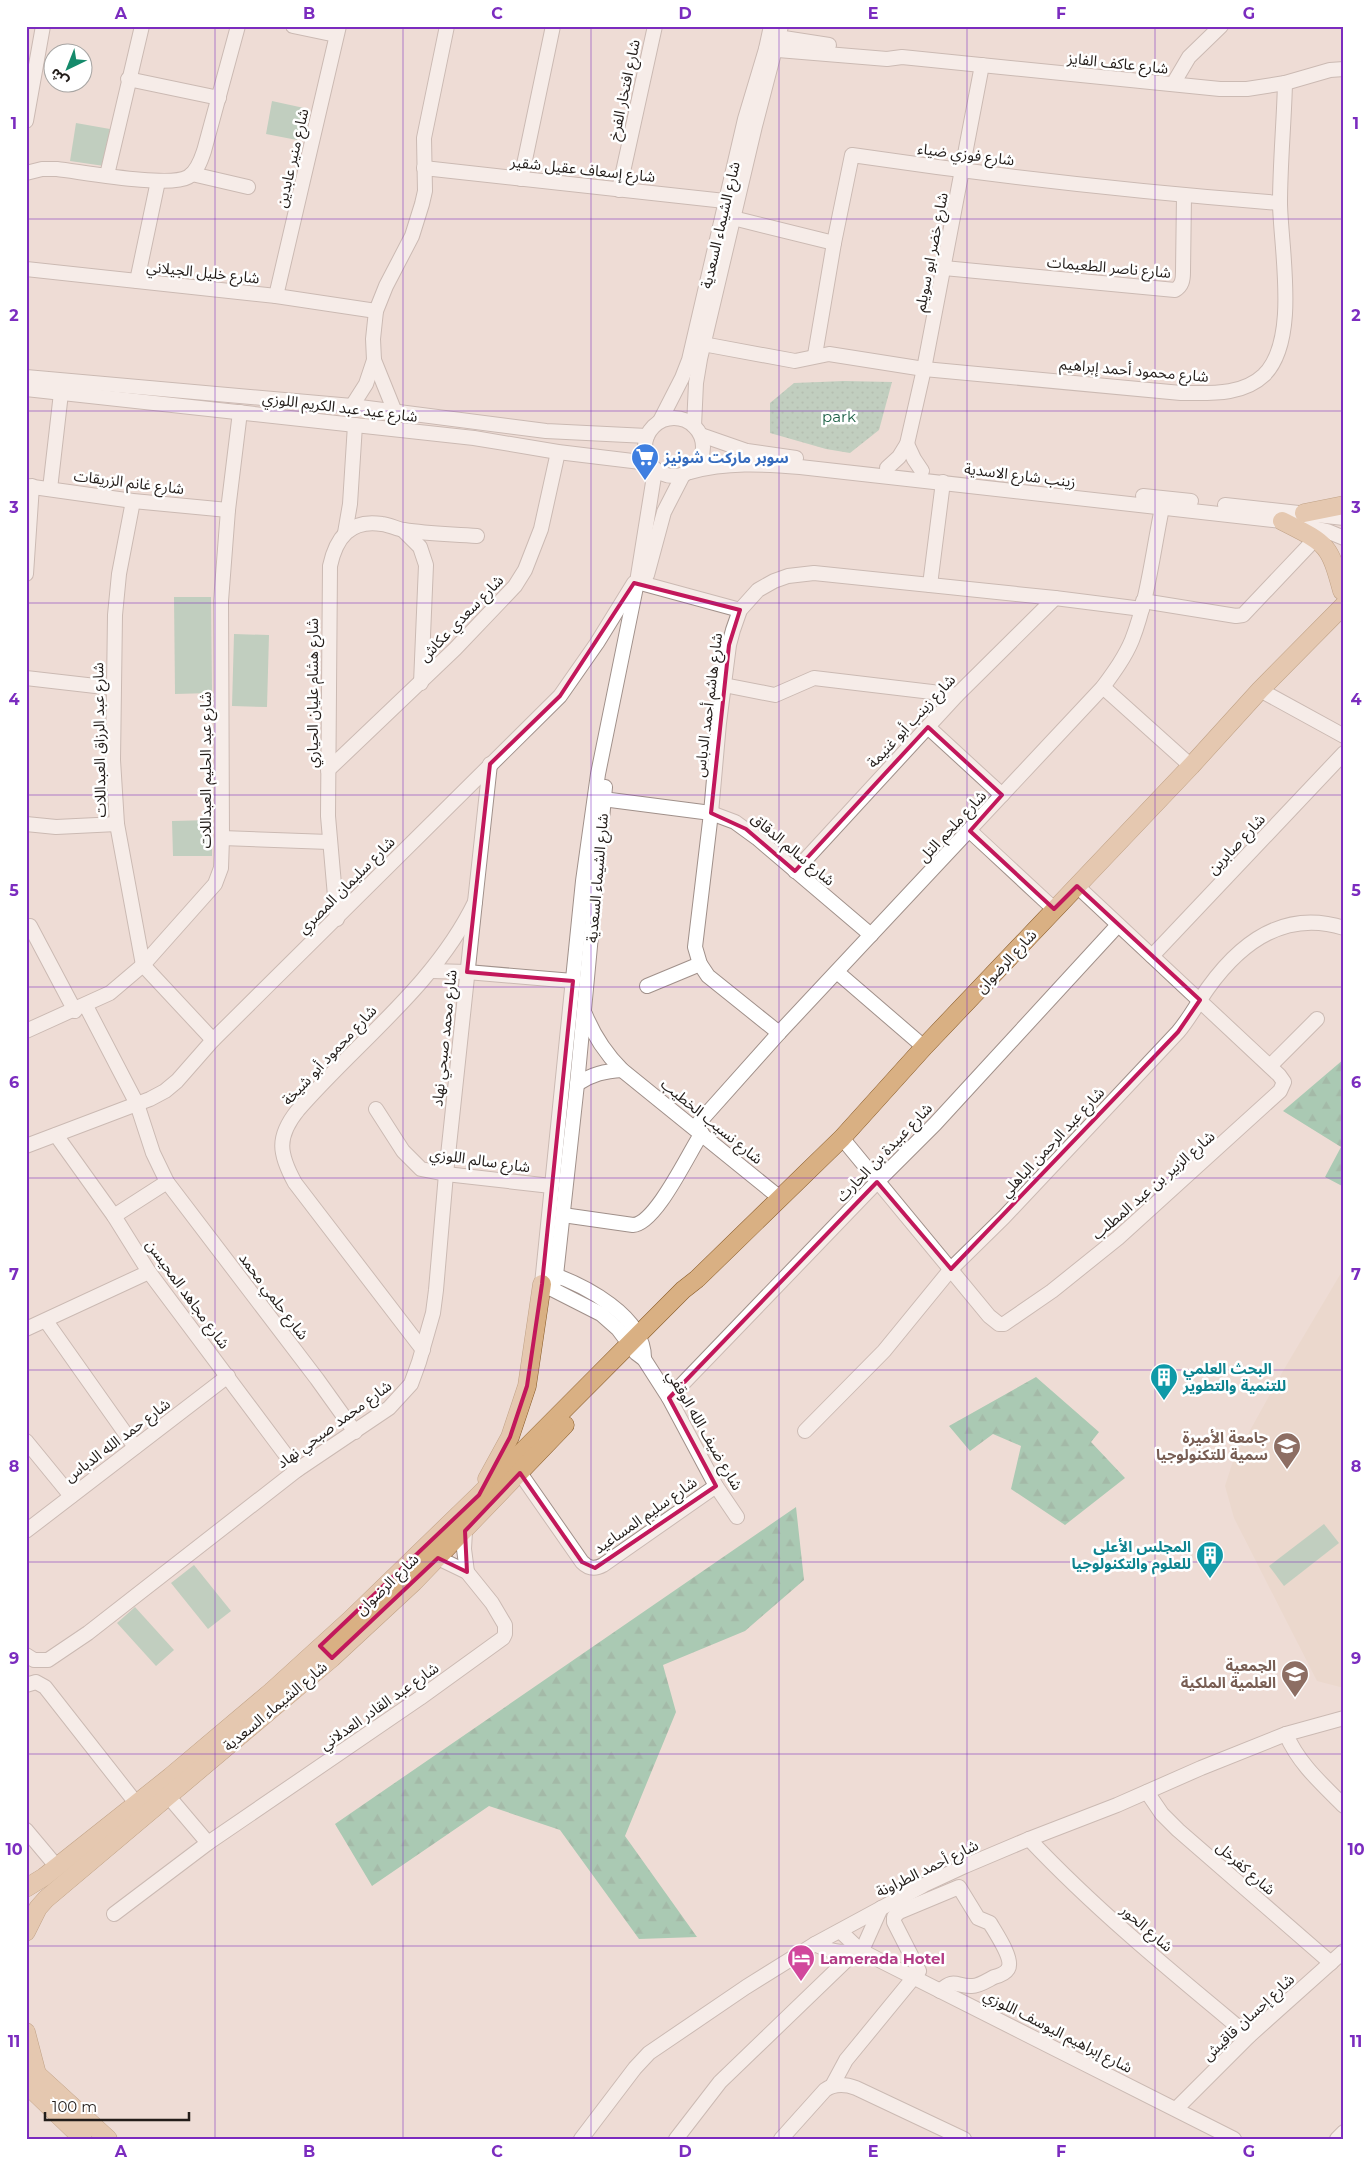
<svg xmlns="http://www.w3.org/2000/svg" width="1370" height="2165" font-family="Montserrat,'Noto Sans Arabic',sans-serif">
	<style>
		.education { fill: #e6d3c3 }
		.grass { fill: #8abda4 }
		.forest { fill: url(#forest-firs) }
		.park { fill: url(#park-dots) }
		.lines { fill: none; stroke-linecap: round; stroke-linejoin: round }
		.minor-casing { stroke: #a0908a; stroke-width: 16 }
		.major-casing { stroke: #885b28; stroke-width: 19 }
		.minor { stroke: #fff; stroke-width: 14 }
		.major { stroke: #d9b083; stroke-width: 18 }
		.marked { fill: none; stroke: #c2185b; stroke-width: 4; stroke-linejoin: round }
		.grid { fill: none; stroke: #7b2cbf; stroke-width: 1; stroke-opacity: 0.55 }
		.labels { text-anchor: middle; dominant-baseline: central; stroke-width: 5; stroke-linejoin: round; paint-order: stroke }
		.street-label { font-size: 15px; fill: #231d1a; stroke: #fff }
		.park-label { font-size: 15px; fill: #1c6045; stroke: #fff }
		.shop-label { font-size: 15px; font-weight: bold; fill: #366cbe; stroke: #fff; text-anchor: start }
		.culture-label { font-size: 15px; font-weight: bold; fill: #0d838f; stroke: #fff; text-anchor: start }
		.education-label { font-size: 15px; font-weight: bold; fill: #785e54; stroke: #fff; text-anchor: end }
		.hotel-label { font-size: 15px; font-weight: bold; fill: #b23c85; stroke: #fff; text-anchor: start }
		.neatline { fill: none; stroke: #7b2cbf; stroke-width: 2 }
		.grid-label { font-size: 16px; text-anchor: middle; font-weight: bold; fill: #7b2cbf }
	</style>
	<defs>
		<pattern id="forest-firs" width="22" height="20" patternUnits="userSpaceOnUse" patternTransform="scale(1.25)"><rect width="22" height="20" fill="#58b18a"/><path d="M5 1l3.5 6h-7zM16 11l3.5 6h-7z" fill="#488f70"/></pattern>
		<pattern id="park-dots" width="8" height="8" patternUnits="userSpaceOnUse" patternTransform="scale(1.25)"><rect width="8" height="8" fill="#8abda4"/><path d="M2 2h.1M6 6h.1" fill="none" stroke="#709985" stroke-width="1.8" stroke-linecap="round"/></pattern>
	</defs>
	<rect width="100%" height="100%" fill="#eedcd5"/>
	<!-- education -->
	<path class="education" d="M1344,1268V1688L1317,1681L1234,1518L1225,1486L1233,1461L1283,1371Z"/>
	<!-- grass -->
	<g class="grass">
		<path d="M272,101L304,108L297,140L266,134Z"/>
		<path d="M76,123L110,129L104,166L70,161Z"/>
		<path d="M174,597H211L212,693L175,694Z"/>
		<path d="M234,634L269,635L267,707L232,706Z"/>
		<path d="M212,820V856H173L172,821Z"/>
		<path d="M1324,1524L1339,1543L1284,1586L1269,1566Z"/>
		<path d="M194,1565L231,1611L208,1629L171,1583Z"/>
		<path d="M135,1607L174,1650L156,1666L117,1623Z"/>
	</g>
	<!-- forest -->
	<g class="forest">
		<path d="M1344,1059V1187L1325,1177L1341,1147L1283,1111Z"/>
		<path d="M1036,1377L1099,1432L1091,1442L1125,1478L1065,1525L1011,1489L1021,1446L993,1434L970,1451L949,1426Z"/>
		<path d="M796,1507L804,1580L745,1631L663,1665L676,1712L625,1836L697,1937L639,1939L560,1830L489,1806L372,1886L335,1824Z"/>
	</g>
	<!-- park -->
	<path class="park" d="M844,381L892,382L879,430L850,453L826,449L770,433V403L794,383Z"/>
	<g class="lines">
		<!-- minor casing -->
		<g class="minor-casing">
			<g id="minor">
				<path d="M293,26L336,35"/>
				<path d="M771,36L829,45"/>
				<path d="M766,49L887,59L902,57L1220,89H1247L1285,83L1330,70L1344,69"/>
				<path d="M128,79L219,98"/>
				<path d="M1173,84L1189,57L1221,26"/>
				<path d="M26,121L43,26"/>
				<path d="M424,168L734,202"/>
				<path d="M26,173L42,169H57C83,172 169,188 188,177C197,172 201,160 204,151L238,26"/>
				<path d="M192,174L248,187"/>
				<path d="M107,175L142,26"/>
				<path d="M521,179L553,26"/>
				<path d="M619,190L655,26"/>
				<path d="M733,218L834,243"/>
				<path d="M944,268L1175,290C1182,286 1183,280 1183,272L1184,195"/>
				<path d="M26,269L276,296L376,311"/>
				<path d="M137,281L158,181"/>
				<path d="M276,296L339,26"/>
				<path d="M703,344L795,361L829,354L924,369L1181,393C1209,393 1242,396 1264,375C1299,340 1281,251 1280,204C1280,164 1284,123 1285,83"/>
				<path d="M815,355L834,243L852,155C994,176 1137,192 1280,203"/>
				<path d="M26,377L352,406L546,431L647,436"/>
				<path d="M26,389L474,438L558,452L649,463"/>
				<path d="M352,406L366,384L374,360"/>
				<path d="M395,412L374,360L373,339L376,311L386,286L412,236L422,204L425,191L424,138L447,26"/>
				<circle cx="674" cy="447" r="29"/>
				<path d="M660,421L682,378L689,360L745,119L766,49L771,26"/>
				<path d="M694,426L696,383L700,359L755,126L781,26"/>
				<path d="M701,435L747,451L796,458"/>
				<path d="M907,444L914,459L922,471"/>
				<path d="M887,468L899,457L907,444L924,369L982,65"/>
				<path d="M655,470L637,582L598,774L583,881L542,1284L601,1314L618,1329L636,1353L644,1359L669,1398L716,1486L737,1517"/>
				<path d="M690,472C727,462 762,464 800,467L1282,521L1327,531L1344,538"/>
				<path d="M26,486L133,501L228,510"/>
				<path d="M50,489L61,393"/>
				<path d="M1143,496L1191,501"/>
				<path d="M133,501L119,574L115,615L113,760L117,824L143,965L213,1040"/>
				<path d="M1225,505L1344,518"/>
				<path d="M403,530L420,547L426,565L421,683"/>
				<path d="M345,533L350,504L355,425"/>
				<path d="M26,574L32,486"/>
				<path d="M647,575L664,512L683,475"/>
				<path d="M637,582L740,610"/>
				<path d="M930,585L943,482"/>
				<path d="M1143,601L1236,616L1243,615L1316,538"/>
				<path d="M26,678L113,688"/>
				<path d="M724,685L775,695L814,678L957,695"/>
				<path d="M1103,687L1191,766"/>
				<path d="M1260,690L1344,736"/>
				<path d="M928,727L1002,795"/>
				<path d="M328,770L455,649L515,586L525,570L541,529L558,452"/>
				<path d="M595,798L711,813L735,822L757,838L871,935"/>
				<path d="M26,824L56,827L117,824"/>
				<path d="M970,831L1054,909"/>
				<path d="M222,838L329,842"/>
				<path d="M795,871L957,695L1055,598"/>
				<path d="M337,919L328,816L330,566C336,538 350,519 382,524C390,525 397,529 404,530C428,534 453,534 477,536"/>
				<path d="M30,926L75,1011"/>
				<path d="M1152,956L1344,753"/>
				<path d="M431,971L467,972L573,981"/>
				<path d="M837,972L924,1047"/>
				<path d="M647,986L700,964"/>
				<path d="M86,1006L137,1104L153,1153L167,1182L317,1379L355,1432"/>
				<path d="M585,1014C594,1036 605,1053 622,1070L780,1198"/>
				<path d="M26,1031L110,993L143,965L215,884L221,868L222,838L221,601L228,510L240,412"/>
				<path d="M779,1033L708,976L700,964L695,947L711,813L719,723L729,645L733,630L740,610L758,590L774,581L788,576L814,573L1055,598L1142,609"/>
				<path d="M1270,1066L1317,1019"/>
				<path d="M577,1084C592,1074 605,1071 622,1070"/>
				<path d="M376,1109L403,1151L421,1169L446,1174L551,1186"/>
				<path d="M695,1127L779,1033L1103,687C1114,672 1125,657 1132,640C1148,599 1153,551 1162,508"/>
				<path d="M56,1135L114,1216L149,1272L297,1470"/>
				<path d="M842,1138L989,1316L999,1324H1004L1052,1291L1118,1238L1280,1091L1284,1082L1279,1075L1077,886"/>
				<path d="M26,1146L150,1099L165,1091L177,1081L213,1040L560,696L597,643L634,583"/>
				<path d="M563,1215L633,1225C656,1224 689,1152 702,1133"/>
				<path d="M114,1216L167,1182"/>
				<path d="M549,1273C584,1285 645,1316 644,1359"/>
				<path d="M552,1289L556,1275L577,1084L605,787"/>
				<path d="M46,1321L135,1447"/>
				<path d="M26,1329L149,1272"/>
				<path d="M423,1350L295,1183C279,1154 276,1137 298,1110C357,1042 435,985 475,902L490,764"/>
				<path d="M669,1398L877,1182L935,1124L1118,925"/>
				<path d="M805,1431L884,1351L951,1269L1004,1217L1178,1032C1190,1018 1198,1002 1208,988C1241,942 1285,909 1344,928"/>
				<path d="M26,1441L71,1496"/>
				<path d="M520,1473L582,1562C588,1568 594,1570 603,1565L716,1486"/>
				<path d="M26,1531L228,1376"/>
				<path d="M465,1531L464,1549L467,1572"/>
				<path d="M26,1655L34,1660H48L88,1633L297,1470L389,1408L411,1384L419,1362L433,1313L436,1290L446,1174L475,902"/>
				<path d="M26,1685L36,1682L45,1687L136,1803"/>
				<path d="M1286,1734C1298,1763 1322,1784 1344,1806"/>
				<path d="M1147,1792L1162,1814L1178,1830L1331,1963"/>
				<path d="M169,1797L208,1843"/>
				<path d="M26,1830L57,1867"/>
				<path d="M1029,1839C1097,1911 1173,1973 1249,2036"/>
				<path d="M114,1914L208,1843L420,1698L503,1638L505,1634V1625L492,1603L467,1572L438,1558"/>
				<path d="M840,1931L860,1950L883,1962L1234,2139"/>
				<path d="M815,1944C830,1952 841,1953 857,1951"/>
				<path d="M864,1946L881,1908"/>
				<path d="M832,2086L846,2060L919,1971L894,1922V1917L899,1912L959,1887L978,1918L990,1923C995,1932 1014,1959 1008,1969C1005,1974 998,1976 994,1977C988,1980 979,1986 972,1986C956,1987 955,1977 940,1991"/>
				<path d="M1176,2109L1249,2036L1344,1951"/>
				<path d="M581,2139L635,2068L649,2053L746,1987L815,1944L924,1885L965,1866L1029,1839L1117,1805L1201,1768L1286,1734L1344,1718"/>
				<path d="M676,2139L720,2082L856,1951"/>
				<path d="M781,2139L825,2090C835,2083 845,2084 856,2088L964,2139"/>
				<path d="M1337,2139L1344,2132"/>
			</g>
		</g>
		<!-- major casing -->
		<g class="major-casing">
			<g id="major">
				<path d="M1304,513L1344,505"/>
				<path d="M1282,521C1327,544 1329,543 1342,591"/>
				<path d="M487,1479L510,1437L527,1386L542,1284"/>
				<path d="M26,1888L44,1877L170,1777L272,1691L350,1620L479,1495L683,1290L697,1279L842,1138L925,1046L1191,766L1260,690L1344,605"/>
				<path d="M26,1932L38,1908L46,1899L332,1658L414,1582L565,1425"/>
				<path d="M26,2032L37,2074"/>
				<path d="M26,2064L108,2139"/>
				<path d="M26,2084L83,2139"/>
			</g>
		</g>
		<!-- minor -->
		<use href="#minor" class="minor"/>
		<!-- major -->
		<use href="#major" class="major"/>
	</g>
	<!-- marked area -->
	<path d="M0 0H1370V2165H0ZM634,583L740,610L729,645L711,813L746,829L795,871L928,727L1002,795L970,831L1054,909L1077,886L1200,1000L1178,1032L951,1269L877,1182L669,1398L716,1486L595,1568L582,1562L520,1473L465,1531L467,1572L438,1558L332,1658L320,1646L479,1495L510,1437L527,1386L542,1284L573,981L467,972L490,764L560,696Z" fill="#eedcd5" fill-opacity=".55" fill-rule="evenodd"/>
	<path class="marked" d="M634,583L740,610L729,645L711,813L746,829L795,871L928,727L1002,795L970,831L1054,909L1077,886L1200,1000L1178,1032L951,1269L877,1182L669,1398L716,1486L595,1568L582,1562L520,1473L465,1531L467,1572L438,1558L332,1658L320,1646L479,1495L510,1437L527,1386L542,1284L573,981L467,972L490,764L560,696Z"/>
	<!-- grid -->
	<path class="grid" d="M215,26V2139M403,26V2139M591,26V2139M779,26V2139M967,26V2139M1155,26V2139M26,219H1344M26,411H1344M26,603H1344M26,795H1344M26,987H1344M26,1178H1344M26,1370H1344M26,1562H1344M26,1754H1344M26,1946H1344"/>
	<!-- icons -->
	<defs>
		<g id="supermarket-pin" transform="scale(1.4375)"><path d="M0 17L-7.5 6A9.5 9.5 0 1 1 7.5 6Z" fill="#3f7fe0" stroke="#fff"/><path d="M-6-5.5h2.5l.6 2H6L4.5 2H-2.5L-4.4-4H-6ZM-1.5 3.2a1.3 1.3 0 1 0 .1 0ZM3 3.2a1.3 1.3 0 1 0 .1 0Z" fill="#fff"/></g>
		<g id="building-pin" transform="scale(1.4375)"><path d="M0 17L-7.5 6A9.5 9.5 0 1 1 7.5 6Z" fill="#0f9aa8" stroke="#fff"/><path d="M-4-6H4V6H1V3H-1V6H-4ZM-2.5-4.3h1.7v1.8h-1.7ZM.8-4.3h1.7v1.8H.8ZM-2.5-1h1.7V.8h-1.7ZM.8-1h1.7V.8H.8Z" fill="#fff"/></g>
		<g id="university-pin" transform="scale(1.4375)"><path d="M0 17L-7.5 6A9.5 9.5 0 1 1 7.5 6Z" fill="#8d6e63" stroke="#fff"/><path d="M0-5L7-2L0 1L-7-2ZM-4 1L0 2.5L4 1V4Q0 6-4 4Z" fill="#fff"/></g>
		<g id="hotel-pin" transform="scale(1.4375)"><path d="M0 17L-7.5 6A9.5 9.5 0 1 1 7.5 6Z" fill="#d1479c" stroke="#fff"/><path d="M-6-4.5h1.5V1H6V5H4.5V3h-9V5H-6ZM-4 0a1.8 1.8 0 1 1 3.6 0ZM.5 0V-2.5h3Q6-2.5 6 0Z" fill="#fff"/></g>
	</defs>
	<g fill-rule="evenodd">
		<use href="#supermarket-pin" x="645" y="457"/>
		<use href="#building-pin" x="1164" y="1377"/>
		<use href="#university-pin" x="1287" y="1446"/>
		<use href="#building-pin" x="1210" y="1555"/>
		<use href="#university-pin" x="1295" y="1674"/>
		<use href="#hotel-pin" x="801" y="1958"/>
	</g>
	<g class="labels">
		<!-- street labels -->
		<g class="street-label">
			<text transform="translate(1118 63) rotate(6)">شارع عاكف الفايز</text>
			<text transform="translate(624 90) rotate(-78)">شارع افتخار الفرخ</text>
			<text transform="translate(966 154) rotate(7)">شارع فوزي ضياء</text>
			<text transform="translate(292 158) rotate(-77)">شارع منير عابدين</text>
			<text transform="translate(583 169) rotate(6)">شارع إسعاف عقيل شقير</text>
			<text transform="translate(720 225) rotate(-77)">شارع الشيماء السعدية</text>
			<text transform="translate(931 252) rotate(-79)">شارع خضر ابو سويلم</text>
			<text transform="translate(1109 267) rotate(5)">شارع ناصر الطعيمات</text>
			<text transform="translate(203 272) rotate(6)">شارع خليل الجيلاني</text>
			<text transform="translate(1134 370) rotate(5)">شارع محمود أحمد إبراهيم</text>
			<text transform="translate(340 407) rotate(7)">شارع عيد عبد الكريم اللوزي</text>
			<text transform="translate(1020 475) rotate(7)">زينب شارع الاسدية</text>
			<text transform="translate(129 482) rotate(7)">شارع غانم الزريقات</text>
			<text transform="translate(461 618) rotate(-46)">شارع سعدي عكاش</text>
			<text transform="translate(312 693) rotate(-90)">شارع هشام عليان الحياري</text>
			<text transform="translate(708 705) rotate(-83)">شارع هاشم أحمد الدباس</text>
			<text transform="translate(911 721) rotate(-47)">شارع زينب أبو غنيمة</text>
			<text transform="translate(99 740) rotate(-91)">شارع عبد الرزاق العبداللات</text>
			<text transform="translate(205 770) rotate(-90)">شارع عبد الحليم العبداللات</text>
			<text transform="translate(952 826) rotate(-47)">شارع ملحم التل</text>
			<text transform="translate(1236 844) rotate(-47)">شارع صابرين</text>
			<text transform="translate(793 849) rotate(40)">شارع سالم الدقاق</text>
			<text transform="translate(597 878) rotate(-85)">شارع الشيماء السعدية</text>
			<text transform="translate(346 885) rotate(-45)">شارع سليمان المصري</text>
			<text transform="translate(1006 961) rotate(-47)">شارع الرضوان</text>
			<text transform="translate(444 1038) rotate(-84)">شارع محمد صبحي نهاد</text>
			<text transform="translate(329 1055) rotate(-47)">شارع محمود أبو شيخة</text>
			<text transform="translate(712 1121) rotate(39)">شارع نسيب الخطيب</text>
			<text transform="translate(1052 1142) rotate(-47)">شارع عبد الرحمن الباهلي</text>
			<text transform="translate(884 1152) rotate(-46)">شارع عبيدة بن الحارث</text>
			<text transform="translate(480 1160) rotate(8)">شارع سالم اللوزي</text>
			<text transform="translate(1153 1185) rotate(-41)">شارع الزبير بن عبد المطلب</text>
			<text transform="translate(188 1294) rotate(54)">شارع مجاهد المحيسن</text>
			<text transform="translate(274 1296) rotate(53)">شارع حلمي محمد</text>
			<text transform="translate(334 1424) rotate(-36)">شارع محمد صبحي نهاد</text>
			<text transform="translate(705 1430) rotate(60)">شارع ضيف الله الوقفي</text>
			<text transform="translate(117 1440) rotate(-37)">شارع حمد الله الدباس</text>
			<text transform="translate(645 1515) rotate(-35)">شارع سليم المساعيد</text>
			<text transform="translate(387 1584) rotate(-44)">شارع الرضوان</text>
			<text transform="translate(275 1706) rotate(-40)">شارع الشيماء السعدية</text>
			<text transform="translate(379 1706) rotate(-35)">شارع عبد القادر العدلاني</text>
			<text transform="translate(927 1868) rotate(-26)">شارع أحمد الطراونة</text>
			<text transform="translate(1246 1868) rotate(41)">شارع كفرخل</text>
			<text transform="translate(1147 1928) rotate(41)">شارع الحور</text>
			<text transform="translate(1248 2017) rotate(-43)">شارع إحسان قاقيش</text>
			<text transform="translate(1058 2031) rotate(27)">شارع إبراهيم اليوسف اللوزي</text>
		</g>
		<!-- park labels -->
		<g class="park-label">
			<text x="839" y="416">park</text>
		</g>
		<!-- shop labels -->
		<g class="shop-label">
			<text x="664" y="457">سوبر ماركت شونيز</text>
		</g>
		<!-- culture labels -->
		<g class="culture-label">
			<text x="1183" y="1368">البحث العلمي<tspan x="1183" dy="17">للتنمية والتطوير</tspan></text>
			<text x="1191" y="1546" text-anchor="end">المجلس الأعلى<tspan x="1191" dy="17">للعلوم والتكنولوجيا</tspan></text>
		</g>
		<!-- education labels -->
		<g class="education-label">
			<text x="1268" y="1437">جامعة الأميرة<tspan x="1268" dy="17">سمية للتكنولوجيا</tspan></text>
			<text x="1276" y="1665">الجمعية<tspan x="1276" dy="17">العلمية الملكية</tspan></text>
		</g>
		<!-- hotel labels -->
		<g class="hotel-label">
			<text x="820" y="1958">Lamerada Hotel</text>
		</g>
	</g>
	<!-- border -->
	<rect width="1370" height="2165" fill="none" stroke="#ffffff" stroke-width="55"/>
	<!-- north arrow -->
	<g transform="translate(68 68) rotate(223)"><circle r="24" fill="#ffffff" stroke="#a7a5a3"/>
	<path d="M0-4L9 19L0 12L-9 19Z" fill="#158a6b"/>
	<text y="-8" font-size="14" font-weight="bold" text-anchor="middle" fill="#231d1a">ش</text>
	</g>
	<!-- scale -->
	<path d="M45 2112v8h144v-8" fill="none" stroke="#231d1a" stroke-width="2.5"/>
	<text x="52" y="2112" font-size="15" fill="#231d1a" stroke="#ffffff" stroke-width="4" paint-order="stroke">100 m</text>
	<rect x="28" y="28" width="1314" height="2110" class="neatline"/>
	<g class="grid-label">
		<text x="121" y="19">A</text>
		<text x="309" y="19">B</text>
		<text x="497" y="19">C</text>
		<text x="685" y="19">D</text>
		<text x="873" y="19">E</text>
		<text x="1061" y="19">F</text>
		<text x="1249" y="19">G</text>
		<text x="14" y="129">1</text>
		<text x="1356" y="129">1</text>
		<text x="14" y="321">2</text>
		<text x="1356" y="321">2</text>
		<text x="14" y="513">3</text>
		<text x="1356" y="513">3</text>
		<text x="14" y="705">4</text>
		<text x="1356" y="705">4</text>
		<text x="14" y="896">5</text>
		<text x="1356" y="896">5</text>
		<text x="14" y="1088">6</text>
		<text x="1356" y="1088">6</text>
		<text x="14" y="1280">7</text>
		<text x="1356" y="1280">7</text>
		<text x="14" y="1472">8</text>
		<text x="1356" y="1472">8</text>
		<text x="14" y="1664">9</text>
		<text x="1356" y="1664">9</text>
		<text x="14" y="1855">10</text>
		<text x="1356" y="1855">10</text>
		<text x="14" y="2047">11</text>
		<text x="1356" y="2047">11</text>
		<text x="121" y="2157">A</text>
		<text x="309" y="2157">B</text>
		<text x="497" y="2157">C</text>
		<text x="685" y="2157">D</text>
		<text x="873" y="2157">E</text>
		<text x="1061" y="2157">F</text>
		<text x="1249" y="2157">G</text>
	</g>
</svg>
